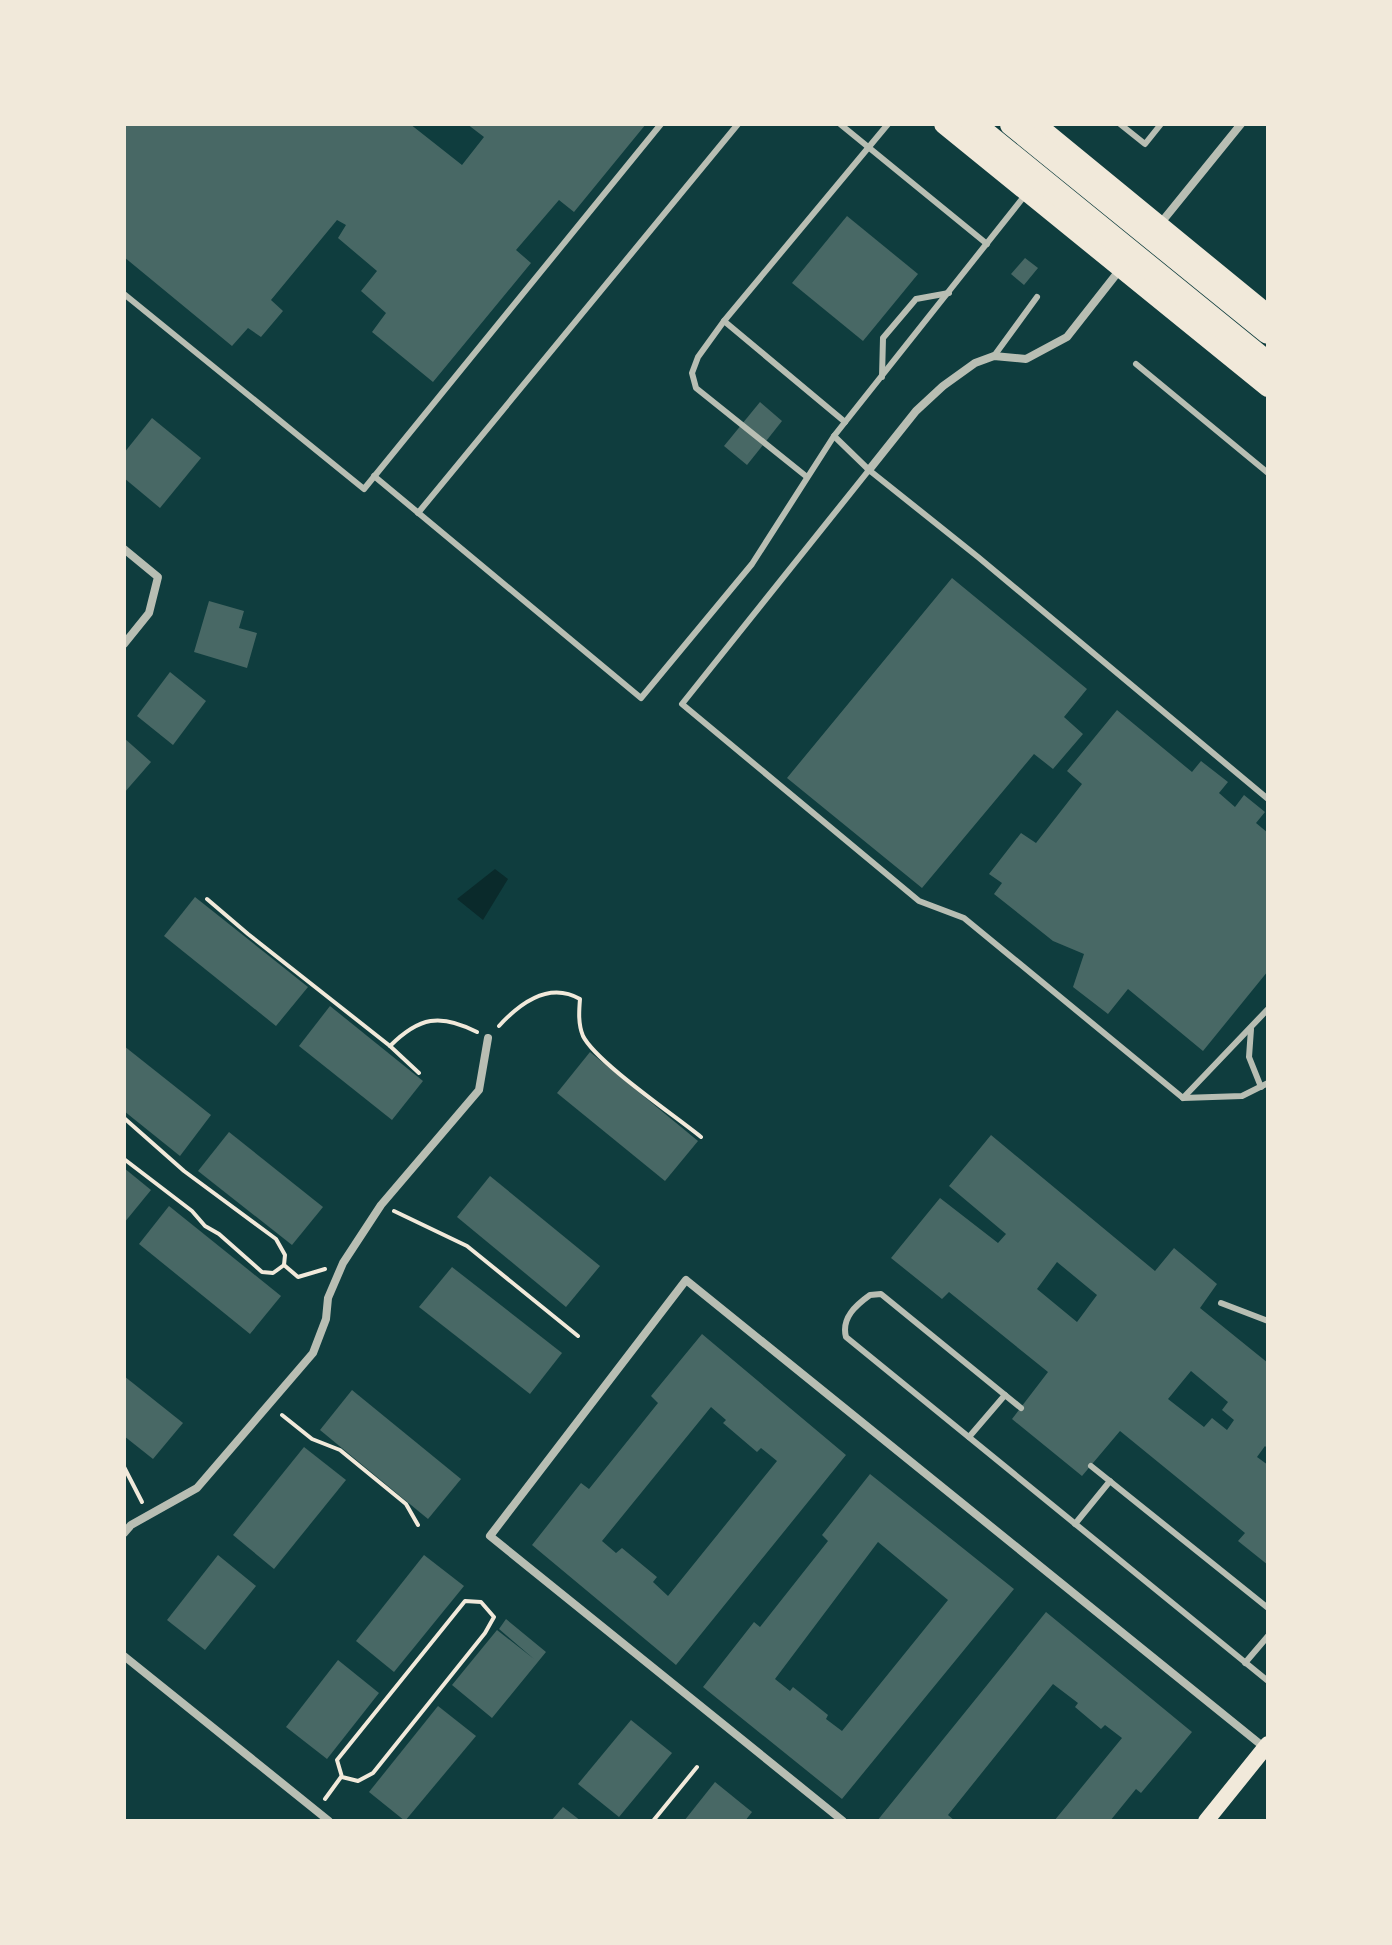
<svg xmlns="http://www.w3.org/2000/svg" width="1392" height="1945" font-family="Figtree,sans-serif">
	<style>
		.water { fill: #0a2a2b }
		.building { fill: #486865; fill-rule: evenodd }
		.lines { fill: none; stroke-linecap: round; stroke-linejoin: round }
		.path { stroke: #f1e9da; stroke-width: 4 }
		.service { stroke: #b8beb3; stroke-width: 6 }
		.minor { stroke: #b8beb3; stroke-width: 8 }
		.secondary { stroke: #f1e9da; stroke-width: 16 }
		.primary { stroke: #f1e9da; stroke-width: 20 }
		.motorway { stroke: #f1e9da; stroke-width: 24 }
	</style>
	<rect width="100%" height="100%" fill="#0f3d3e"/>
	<!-- water -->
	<path class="water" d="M495,869L508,879L483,920L457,899Z"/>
	<!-- building -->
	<g class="building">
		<path d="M124,124H410L462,165L484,137L467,124H646L574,212L559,200L516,250L531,263L433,382L372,332L386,313L361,291L377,271L338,238L346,225L337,220L271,300L283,311L261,337L248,328L232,346L124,257Z"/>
		<path d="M847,216L918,274L863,341L792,283Z"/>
		<path d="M1025,258L1038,268L1024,285L1011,274Z"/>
		<path d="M760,402L782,421L747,465L724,446Z"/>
		<path d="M152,418L201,458L160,508L124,478V453Z"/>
		<path d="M952,578L1087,689L1064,717L1083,734L1053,769L1034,754L922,888L787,778Z"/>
		<path d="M209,601L244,611L239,628L257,633L247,668L194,652Z"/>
		<path d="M170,672L206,701L173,745L137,716Z"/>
		<path d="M1117,710L1192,772L1201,761L1228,782L1219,793L1235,807L1244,795L1265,812L1256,823L1268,833V971L1203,1051L1128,989L1108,1014L1073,987L1084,954L1053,941L994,894L1002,883L989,874L1021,833L1036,843L1082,784L1067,771Z"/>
		<path d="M124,738L151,762L124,793Z"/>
		<path d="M195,897L308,987L276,1026L164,936Z"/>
		<path d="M330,1006L423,1081L392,1120L299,1046Z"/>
		<path d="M124,1046L211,1115L180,1156L124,1111Z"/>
		<path d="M590,1052L698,1141L665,1181L557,1093Z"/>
		<path d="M229,1132L323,1207L292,1245L198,1171Z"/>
		<path d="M991,1135L1155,1271L1174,1248L1217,1284L1200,1308L1268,1363V1449L1265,1446L1257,1457L1268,1465V1565L1238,1541L1245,1533L1120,1431L1082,1476L1012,1419L1048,1372L949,1292L942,1299L891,1258L940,1198L998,1243L1006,1234L949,1186ZM1057,1262L1097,1295L1077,1322L1037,1289ZM1191,1371L1228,1402L1222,1410L1234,1420L1227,1430L1212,1418L1204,1427L1168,1399Z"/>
		<path d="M124,1168L151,1190L124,1223Z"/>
		<path d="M490,1176L600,1266L566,1307L457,1217Z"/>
		<path d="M169,1206L281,1296L250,1334L139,1244Z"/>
		<path d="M452,1267L562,1353L530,1394L419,1307Z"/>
		<path d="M702,1334L846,1455L676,1665L532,1545L581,1483L589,1489L658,1403L651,1396ZM711,1407L726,1420L723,1423L757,1452L761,1448L777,1461L668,1596L653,1582L657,1577L622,1548L616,1553L602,1541Z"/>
		<path d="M124,1376L183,1423L153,1459L124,1436Z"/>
		<path d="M352,1390L461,1479L428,1519L320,1430Z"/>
		<path d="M304,1447L346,1480L274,1569L233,1535Z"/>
		<path d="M870,1474L1014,1589L842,1799L703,1687L754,1622L760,1627L828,1541L822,1535ZM878,1542L948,1600L842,1731L826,1719L828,1715L793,1687L790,1691L775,1679Z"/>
		<path d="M218,1555L256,1586L205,1650L167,1620Z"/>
		<path d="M424,1555L464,1586L394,1672L356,1641Z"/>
		<path d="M1046,1612L1192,1732L1141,1793L1136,1789L1110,1821H1054L1122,1738L1105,1725L1101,1729L1075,1707L1078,1703L1053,1684L948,1815L955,1821H877Z"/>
		<path d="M506,1619L546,1652L492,1718L452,1685L497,1630L534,1659L499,1629Z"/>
		<path d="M338,1660L379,1693L327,1759L286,1727Z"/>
		<path d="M438,1706L476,1736L405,1821L369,1792Z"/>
		<path d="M631,1720L672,1753L619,1817L578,1784Z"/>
		<path d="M715,1782L752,1812L745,1821H684Z"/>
		<path d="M563,1807L581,1821H551Z"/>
	</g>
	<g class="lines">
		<!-- path -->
		<g class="path">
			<path d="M207,899L248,934L390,1046L419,1073"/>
			<path d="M499,1026C519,1004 549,981 580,999C579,1011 578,1024 583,1036C596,1062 674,1115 701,1137"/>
			<path d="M390,1046C419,1017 440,1013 477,1032"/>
			<path d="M124,1118L184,1171L276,1239L285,1255L284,1265"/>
			<path d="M124,1159L192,1211L205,1226L219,1234L262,1272L273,1273L284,1265"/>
			<path d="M394,1211L467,1246L578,1336"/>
			<path d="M284,1265L298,1277L325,1269"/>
			<path d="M282,1415L312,1439L340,1450L406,1504L418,1525"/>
			<path d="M124,1451V1463"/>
			<path d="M124,1467L142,1502"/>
			<path d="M465,1601L481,1602L494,1617L485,1633L373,1773L358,1781L342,1777L337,1760Z"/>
			<path d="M325,1799L341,1777"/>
			<path d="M653,1821L697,1767"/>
		</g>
		<!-- service -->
		<g class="service">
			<path d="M840,124L987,244"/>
			<path d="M1120,124L1145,144L1161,124"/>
			<path d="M124,294L364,489L661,124"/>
			<path d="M724,321L845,422"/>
			<path d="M994,356L1037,297"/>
			<path d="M1136,364L1268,473"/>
			<path d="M882,377L883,338L916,299L949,293"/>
			<path d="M834,436L869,470L978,557L1268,799"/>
			<path d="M869,470L682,704L919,901L964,918L1183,1098L1242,1096L1268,1083"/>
			<path d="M374,476L641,698L752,564L834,436L1026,194"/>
			<path d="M807,477L696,388L692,373L698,357L724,321L888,124"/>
			<path d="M418,513L738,124"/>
			<path d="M1251,1029L1249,1057L1261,1087"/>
			<path d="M1183,1098L1268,1009"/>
			<path d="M1221,1303L1268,1321"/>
			<path d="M1021,1408L881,1294L870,1295C856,1305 841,1318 846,1337L1268,1681"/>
			<path d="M969,1437L1005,1395"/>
			<path d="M1091,1466L1268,1608"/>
			<path d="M1075,1524L1110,1481"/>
			<path d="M1245,1663L1268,1636"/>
		</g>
		<!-- minor -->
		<g class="minor">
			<path d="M1160,224L1241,124"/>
			<path d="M869,470L916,411L943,386L975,363L994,356L1026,359L1067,337L1122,267"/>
			<path d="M124,549L158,577L149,613L124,644"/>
			<path d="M124,1533L131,1525L197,1488L313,1353L326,1319L328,1298L343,1263L381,1205L479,1090L488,1038"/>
			<path d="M124,1656L329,1821"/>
			<path d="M843,1821L490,1536L686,1280L1265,1748"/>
		</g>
		<!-- secondary -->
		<path class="secondary" d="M1206,1821L1268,1744"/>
		<!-- primary -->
		<g class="primary">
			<path d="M944,124L1268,387"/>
			<path d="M1035,124L1268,315"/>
		</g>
		<!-- motorway -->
		<g class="motorway">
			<path d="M973,124L1268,364"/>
			<path d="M1012,124L1268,332"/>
		</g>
	</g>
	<!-- border -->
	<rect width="1392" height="1945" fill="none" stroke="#f1e9da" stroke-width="252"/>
</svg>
